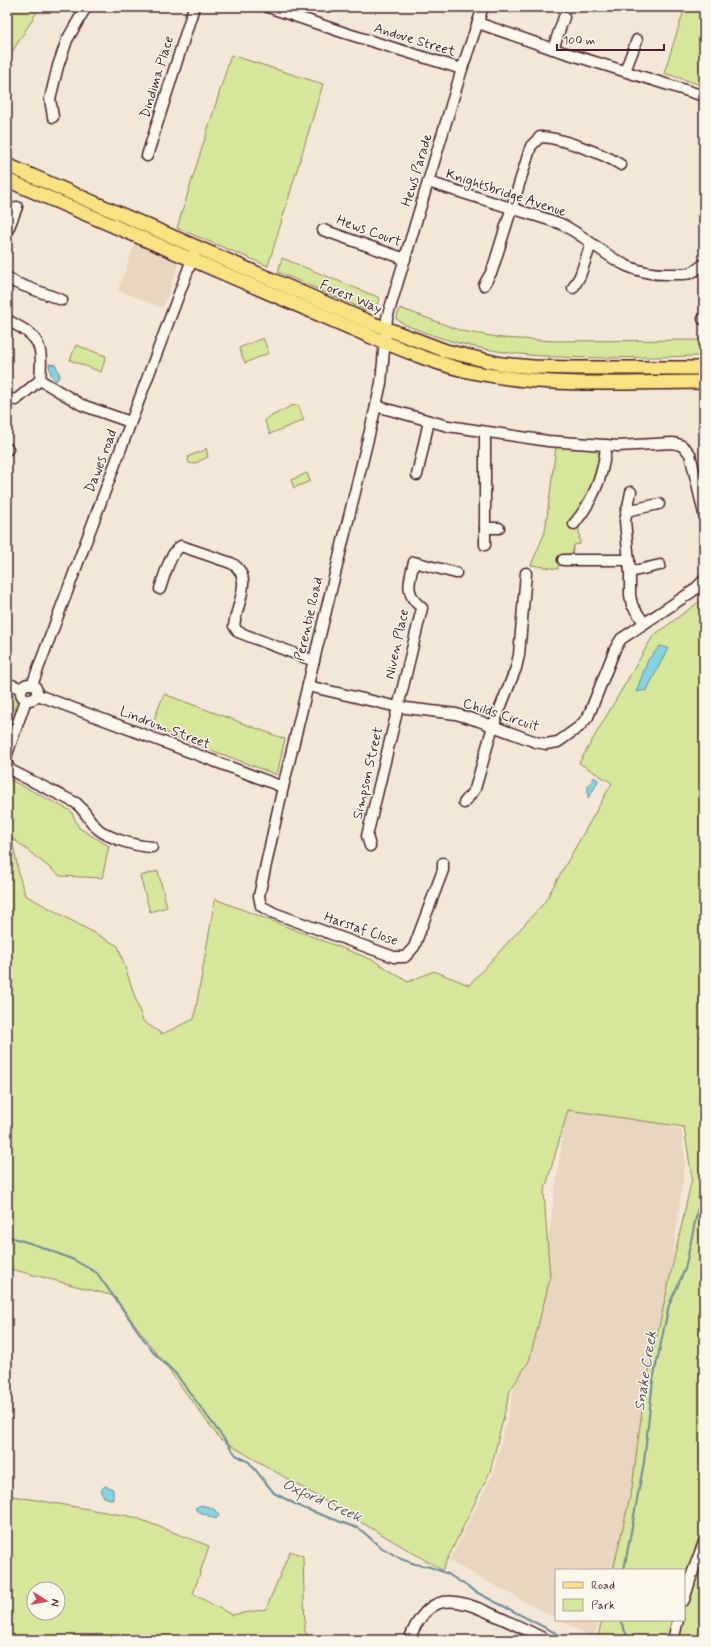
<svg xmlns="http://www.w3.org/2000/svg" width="711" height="1647" font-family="Mynerve,sans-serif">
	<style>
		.built { fill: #e9d6be }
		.green { fill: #d6e69a; stroke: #908262; fill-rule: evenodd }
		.water { fill: #85d3e3; stroke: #6d8b99 }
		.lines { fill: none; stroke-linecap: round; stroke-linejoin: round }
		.stream { stroke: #6d8b99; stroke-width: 2 }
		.minor-casing { stroke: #4a1f2b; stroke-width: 13 }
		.major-casing { stroke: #4a1f2b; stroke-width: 16 }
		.minor { stroke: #fbf7ec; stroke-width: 10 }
		.major { stroke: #f8e281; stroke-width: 13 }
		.labels { text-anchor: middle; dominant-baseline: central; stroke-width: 3; stroke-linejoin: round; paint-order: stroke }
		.street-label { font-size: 14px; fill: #4a1f2b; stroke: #fbf7ec }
		.water-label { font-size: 15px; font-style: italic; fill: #5c5562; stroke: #fbf7ec }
	</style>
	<rect width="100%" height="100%" fill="#f3e8d7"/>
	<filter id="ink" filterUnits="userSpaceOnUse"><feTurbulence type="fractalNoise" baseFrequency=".025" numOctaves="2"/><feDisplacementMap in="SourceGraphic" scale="8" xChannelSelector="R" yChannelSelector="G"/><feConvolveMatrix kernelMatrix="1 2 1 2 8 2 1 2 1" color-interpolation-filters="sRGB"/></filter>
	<g filter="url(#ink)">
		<!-- built -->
		<g class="built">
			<path d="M135,243L177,261L178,266L163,308L118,290Z"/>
			<path d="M567,1107L593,1109L682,1129L685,1163L659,1365L618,1570H556V1618L449,1561L493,1474L543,1274Z"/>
			<path d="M560,1620H600L593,1638Z"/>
		</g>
		<!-- green -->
		<g class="green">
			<path d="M7,7H40L12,52L7,67Z"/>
			<path d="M685,7H704V86L664,73Z"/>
			<path d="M231,55L323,84L268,266L177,228Z"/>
			<path d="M282,258L380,298L375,308L370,310L363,309L278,272Z"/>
			<path d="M400,308L462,331L503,338L556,341L704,340V356C616,357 523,365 438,337C424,332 409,328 396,319Z"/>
			<path d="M263,338L269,353L245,363L239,348Z"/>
			<path d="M76,345L106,356L101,372L70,360Z"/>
			<path d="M293,405L294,406L298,405L304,420L270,434L265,422L266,419Z"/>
			<path d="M556,447L594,450L601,455C594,480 586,502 569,522L575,528L578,526L579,528L580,544L574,545L572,555L560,556L558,569L531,565L545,532Z"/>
			<path d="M206,448L208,457L193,464L189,463L188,459L189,456L203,451Z"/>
			<path d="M307,473L310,481L294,488L291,480Z"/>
			<path d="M704,598V1640H597L602,1620H684V1570H613L632,1488L644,1394L692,1178L684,1127L568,1110L544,1193L550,1279L529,1361L510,1391L490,1472L442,1570L220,1439L114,1296L7,1268V778L71,811L79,828L109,846L102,878L60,876L12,838L19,875L25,895L118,946L143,1021L162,1034L194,1019L215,899L373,960L408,982L434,971L469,985L544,903L612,783L579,763L653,636Z"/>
			<path d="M7,693L18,698L7,732Z"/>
			<path d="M164,694L285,739L277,775L151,727Z"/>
			<path d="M158,871L167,907L150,912L140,876Z"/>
			<path d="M7,1495L134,1517L209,1546L193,1594L232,1615L266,1609L290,1551L303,1556L305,1632L312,1640H7ZM34,1589H58V1613H34Z"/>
		</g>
		<!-- water -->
		<g class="water">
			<path d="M49,364L56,365L60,376L56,381L51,375Z"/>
			<path d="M660,646L668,648L647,690L636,692L648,660Z"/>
			<path d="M594,777L598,780C597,785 591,794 588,798V786Z"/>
			<path d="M105,1486L113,1489V1500L104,1497L101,1493L102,1489Z"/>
			<path d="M201,1505C209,1507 216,1508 219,1516L216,1519L197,1511L195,1508Z"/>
		</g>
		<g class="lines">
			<!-- stream -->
			<g class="stream">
				<path d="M7,1236L39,1246L74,1260L97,1273L152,1351L176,1374L236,1455L249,1462L274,1493L303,1508L360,1529L379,1546L401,1559L415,1564L430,1567L448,1574L476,1592L569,1640"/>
				<path d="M624,1570L644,1462L653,1380L669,1305L685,1269L704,1180"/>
				<path d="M620,1620L629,1640"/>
			</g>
			<!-- minor casing -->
			<g class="minor-casing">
				<g id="minor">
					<path d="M268,7L345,33L462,69"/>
					<path d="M478,23L553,49L704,96"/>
					<path d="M553,49L564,17"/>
					<path d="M625,71L637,40"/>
					<path d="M53,117L50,99L58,66L67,40L86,7"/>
					<path d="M147,156L194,7"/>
					<path d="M428,182L559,223C601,243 617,276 671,274C689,274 689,276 704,264"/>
					<path d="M323,230L405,259"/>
					<path d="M7,232L17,207"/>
					<path d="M7,277L16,283L62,300"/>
					<path d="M484,285L492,271L531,146L540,137C558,137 605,154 621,165"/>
					<path d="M573,288L580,276L591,244"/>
					<path d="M703,319L704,318"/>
					<path d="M7,320C40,337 43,343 40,380L16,400L7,398"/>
					<path d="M40,380L82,405L130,422"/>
					<path d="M376,406L448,426L548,441L618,446L672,443C681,444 685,447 690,454L704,514"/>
					<path d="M485,432V545"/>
					<path d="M7,450L8,449"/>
					<path d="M417,475L429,421"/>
					<path d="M631,492L625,521L630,572V595L632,605L644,623"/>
					<path d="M626,511L659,504"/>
					<path d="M574,524C593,501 604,475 606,445"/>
					<path d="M485,528H499"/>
					<path d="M563,560H629"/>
					<path d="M630,572L660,565"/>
					<path d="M160,589C164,577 170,552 181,546L231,563C253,575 239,600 235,620L234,626L238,632L314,661"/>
					<path d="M7,683L22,689"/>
					<circle cx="29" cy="692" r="8"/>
					<path d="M32,685L194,254"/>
					<path d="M308,686L398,707L456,714L479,721L536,742L546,744L558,742L579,727L588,717L615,649L621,639L693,591L704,580"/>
					<path d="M38,695L283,787"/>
					<path d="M7,754L26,700"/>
					<path d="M7,764L10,770L76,803C85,810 89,821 98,829C110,839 136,846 152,847"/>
					<path d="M464,803L475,789L493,726L516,668L519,655L526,573"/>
					<path d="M370,846L367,836L422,608C404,594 409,582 414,562L456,573"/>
					<path d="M443,863V870L414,947L405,957H394L274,913L261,906L259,896L283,787L376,406L381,383L387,318L462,69L483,7"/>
					<path d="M684,1600L692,1574L704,1542"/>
					<path d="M409,1640C428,1591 453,1596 494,1615C512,1623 529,1631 547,1640"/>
					<path d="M673,1640L678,1620"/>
				</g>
			</g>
			<!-- major casing -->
			<g class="major-casing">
				<g id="major">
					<path d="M7,165L374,324L446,351L501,364L533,367L574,368H704"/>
					<path d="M7,180L374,338C408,352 442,366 477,373C552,388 629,382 704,382"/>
				</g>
			</g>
			<!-- minor -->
			<use href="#minor" class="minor"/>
			<!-- major -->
			<use href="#major" class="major"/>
		</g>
	</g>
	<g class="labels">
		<!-- street labels -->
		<g class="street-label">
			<text transform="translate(415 40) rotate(17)">Andove Street</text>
			<text transform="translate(157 77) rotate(-73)">Dindima Place</text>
			<text transform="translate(417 170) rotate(-73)">Hews Parade</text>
			<text transform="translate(506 193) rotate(18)">Knightsbridge Avenue</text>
			<text transform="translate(369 231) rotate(20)">Hews Court</text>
			<text transform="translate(351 297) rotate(23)">Forest Way</text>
			<text transform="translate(101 461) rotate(-69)">Dawes road</text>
			<text transform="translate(309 619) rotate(-77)">Perentie Road</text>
			<text transform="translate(397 644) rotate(-78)">Niven Place</text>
			<text transform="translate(501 715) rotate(18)">Childs Circuit</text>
			<text transform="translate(165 728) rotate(21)">Lindrum Street</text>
			<text transform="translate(368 773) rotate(-77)">Simpson Street</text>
			<text transform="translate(361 929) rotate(19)">Harstaf Close</text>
		</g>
		<!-- water labels -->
		<g class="water-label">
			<text transform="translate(646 1371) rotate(-81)">Snake Creek</text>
			<text transform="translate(322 1501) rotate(24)">Oxford Creek</text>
		</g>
	</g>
	<!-- margin -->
	<rect width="711" height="1647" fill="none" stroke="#fbf7ec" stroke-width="24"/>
	<rect x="12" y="12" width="687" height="1623" fill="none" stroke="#4a1f2b" stroke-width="1.5" filter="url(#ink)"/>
	<!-- legend -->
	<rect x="555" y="1569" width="130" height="52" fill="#fbf7ec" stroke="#b4a19f"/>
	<rect x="563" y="1582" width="20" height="6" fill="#f8e281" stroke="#b4a19f"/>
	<text x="591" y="1589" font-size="12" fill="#4a1f2b">Road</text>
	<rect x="563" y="1599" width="20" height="12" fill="#d6e69a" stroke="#b4a19f"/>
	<text x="591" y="1609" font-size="12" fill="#4a1f2b">Park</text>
	<!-- north arrow -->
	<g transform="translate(46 1601) rotate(101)"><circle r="19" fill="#fbf7ec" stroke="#b4a19f"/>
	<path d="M0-3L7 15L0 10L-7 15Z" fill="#d1495b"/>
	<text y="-6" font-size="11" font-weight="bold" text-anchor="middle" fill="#4a1f2b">N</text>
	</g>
	<!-- scale -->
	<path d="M557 44v6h107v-6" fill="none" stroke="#4a1f2b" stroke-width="2"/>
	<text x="563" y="44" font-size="12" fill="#4a1f2b" stroke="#fbf7ec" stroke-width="3" paint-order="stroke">100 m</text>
</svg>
